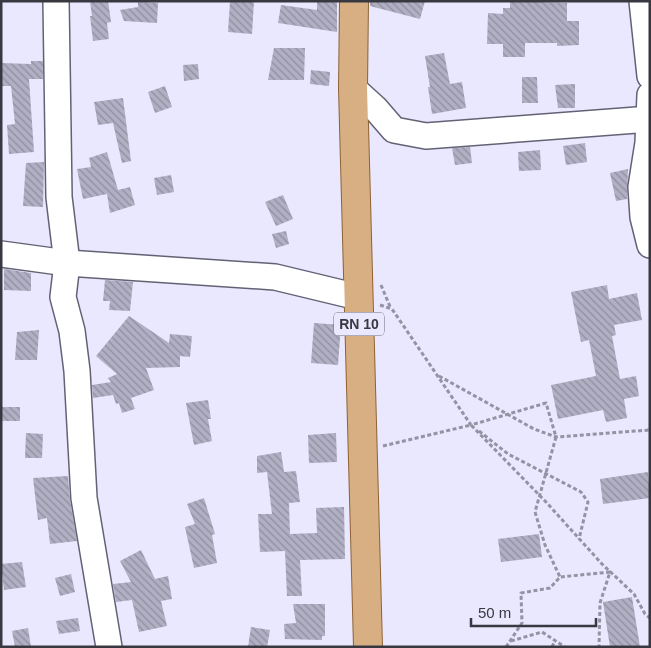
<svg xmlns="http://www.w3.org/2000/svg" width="651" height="648" font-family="Helvetica,sans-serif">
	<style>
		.building { fill: url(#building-back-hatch) }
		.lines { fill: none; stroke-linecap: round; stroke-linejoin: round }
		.minor-casing { stroke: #636275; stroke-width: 28 }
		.major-casing { stroke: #8e6234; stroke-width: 30 }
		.path { stroke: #9493a3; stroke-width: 3; stroke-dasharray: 4 2.5; stroke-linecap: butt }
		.minor { stroke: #fff; stroke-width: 25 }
		.major { stroke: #d7af82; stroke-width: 28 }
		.labels { text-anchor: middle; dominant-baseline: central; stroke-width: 4.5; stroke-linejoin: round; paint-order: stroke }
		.shield { fill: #e9e8fe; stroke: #6d6d79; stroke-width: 1 }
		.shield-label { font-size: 14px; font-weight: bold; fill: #383840 }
	</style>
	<defs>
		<pattern id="building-back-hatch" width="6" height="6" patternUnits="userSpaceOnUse" patternTransform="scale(1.25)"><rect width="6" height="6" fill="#b0afc3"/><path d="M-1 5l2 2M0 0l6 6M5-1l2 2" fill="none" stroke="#908fa0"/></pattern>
	</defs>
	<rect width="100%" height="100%" fill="#e9e8fe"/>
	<!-- building -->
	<g class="building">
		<path d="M90,1H108L111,22L107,23L109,39L93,41L90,16H92Z"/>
		<path d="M230,1H254L252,34L228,32Z"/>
		<path d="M317,1H337V32L278,23L281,5L317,10Z"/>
		<path d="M370,1H425L420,19L370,6Z"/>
		<path d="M510,1L567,3V21H579V45L557,46V43H525V57H503V44H487L488,13L503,14V8H510Z"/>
		<path d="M138,2L158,3L157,23L124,21L120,10L138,7Z"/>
		<path d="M274,48H305L304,80H268Z"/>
		<path d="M444,53L450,84L462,82L466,108L432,114L428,87H430L425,56Z"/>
		<path d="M31,61H43V79H29L34,152L9,154L7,125L15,124L11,86H1V63L31,64Z"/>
		<path d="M198,64L199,79L184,81L183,65Z"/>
		<path d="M311,70L330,72L329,86L310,84Z"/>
		<path d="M522,77H537L538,103H522Z"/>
		<path d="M575,84V108H558L555,85Z"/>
		<path d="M165,86L172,107L155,113L148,92Z"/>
		<path d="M123,98L131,161L122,163L113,123L98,125L94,102Z"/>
		<path d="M585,143L587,162L566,165L563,146Z"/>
		<path d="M470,147L472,163L455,165L452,148Z"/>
		<path d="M540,150L541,170L519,171L518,152Z"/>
		<path d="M107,152L118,190L130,187L135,205L110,213L107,194L83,199L77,169L91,167L89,158Z"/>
		<path d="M44,162L43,207L23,206L26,163Z"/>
		<path d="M628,169L627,199L616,201L610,173Z"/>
		<path d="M171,175L174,192L157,195L154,178Z"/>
		<path d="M283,195L293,219L276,226L265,202Z"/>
		<path d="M286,231L289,244L276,248L272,234Z"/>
		<path d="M4,269L31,273V291L4,290Z"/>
		<path d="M105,280L133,282L130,311L109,310L110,301H103Z"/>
		<path d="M607,285L609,299L637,293L642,320L614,325L616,335L612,336L620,379L636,376L639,396L624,399L627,418L606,422L603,410L558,419L551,385L596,376L589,340L581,342L571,292Z"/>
		<path d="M129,316L169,343L170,334L192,336L190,357L180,356V367L146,368L154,390L131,398L135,409L122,413L119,403L116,404L113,395L93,398L92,385L111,382L108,378L117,374L96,356Z"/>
		<path d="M314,323L341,325L338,365L311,363Z"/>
		<path d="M39,330L37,360H15L17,332Z"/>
		<path d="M208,400L211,419H208L212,441L194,445L186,403Z"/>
		<rect x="1" y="407" width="19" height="14"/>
		<path d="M26,433L43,434L42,458H25Z"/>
		<path d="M336,433L337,462L309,463L308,435Z"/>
		<path d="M281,452L284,472L296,471L300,502L289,503L290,534L317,533L316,508L344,507L345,559L300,560L302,596H287L285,551L260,552L258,514H272L267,472L257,473V456Z"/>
		<path d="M648,472L650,498L603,504L600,479Z"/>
		<path d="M68,476L70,500L77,541L50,544L47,518L38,520L33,478Z"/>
		<path d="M204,498L215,534L212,535L217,563L194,568L185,527L195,524L187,504Z"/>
		<path d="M539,534L542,557L501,562L498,539Z"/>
		<path d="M141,550L155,579L168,576L172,599L161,601L167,626L139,632L132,600L116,602L113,584L131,582L120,561Z"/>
		<path d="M22,562L26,587L4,590L1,564Z"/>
		<path d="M71,574L75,592L60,596L55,578Z"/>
		<path d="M632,597L640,647H610L603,602Z"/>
		<path d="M293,604H325V636H322V640L285,639L284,624L296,623Z"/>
		<path d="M78,618L80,631L59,634L56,621Z"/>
		<path d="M251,627L270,630L267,647H248Z"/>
		<path d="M28,628L31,647H15L12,631Z"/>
	</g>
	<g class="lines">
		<!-- minor casing -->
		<g class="minor-casing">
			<g id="minor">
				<path d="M56,1L59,197L67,263L63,297L72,331L77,371L84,498L109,647"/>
				<path d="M642,1L650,76"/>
				<path d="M353,88L375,108L394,130L426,136L650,119"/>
				<path d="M650,95L648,143L641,187L643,217L650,245"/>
				<path d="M1,254L67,263L275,277L358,297"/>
			</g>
		</g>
		<!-- major casing -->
		<g class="major-casing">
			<path id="major" d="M354,1L353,88L368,647"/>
		</g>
		<!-- path -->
		<g class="path">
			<path d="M381,285L391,309"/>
			<path d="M380,305L392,309L471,425L546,403L556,437L535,512L545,545L560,577"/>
			<path d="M439,376L534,429L556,437L650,430"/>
			<path d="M479,431L508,454L581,492L588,502L579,539"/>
			<path d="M383,446L471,425L546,502L602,564L634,594L645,614L650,618"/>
			<path d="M511,641L542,632L565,647"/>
			<path d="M506,647L522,623L521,593L550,588L560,577L610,572L600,603L599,647"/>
			<path d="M552,647L555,640"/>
		</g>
		<!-- minor -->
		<use href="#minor" class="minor"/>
		<!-- major -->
		<use href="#major" class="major"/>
	</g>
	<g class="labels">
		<!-- shield labels -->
		<rect class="shield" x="334" y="312.5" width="50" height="23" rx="4"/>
		<g class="shield-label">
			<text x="359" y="324">RN 10</text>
		</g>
	</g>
	<!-- border -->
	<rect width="651" height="648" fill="none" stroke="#383840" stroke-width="5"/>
	<!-- scale -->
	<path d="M471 618v8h125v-8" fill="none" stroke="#383840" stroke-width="2.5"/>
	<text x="478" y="618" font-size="15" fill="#383840" stroke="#e9e8fe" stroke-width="4" paint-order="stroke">50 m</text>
</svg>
